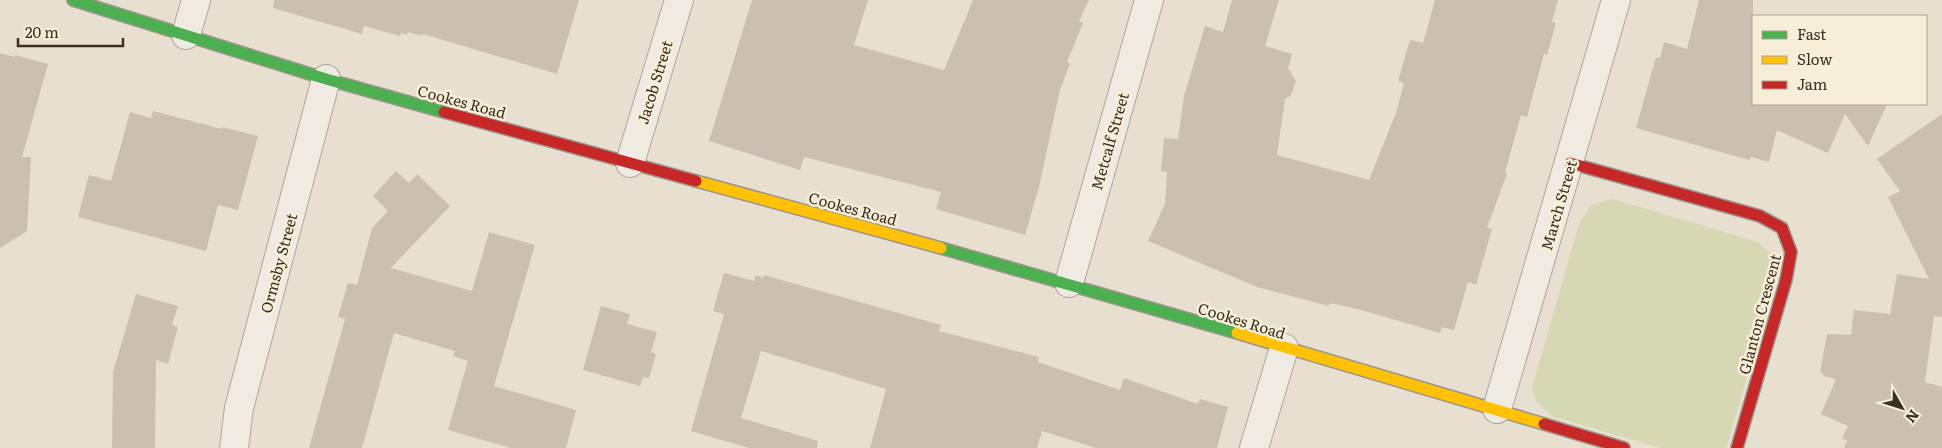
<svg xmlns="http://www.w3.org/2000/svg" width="1942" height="448" font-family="Literata,serif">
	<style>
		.green { fill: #d6d7b3 }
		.building { fill: #cbbfb2 }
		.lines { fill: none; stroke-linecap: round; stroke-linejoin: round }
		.street-casing { stroke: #ada599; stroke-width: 30 }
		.fast-casing { stroke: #9c958a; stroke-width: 14 }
		.slow-casing { stroke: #9c958a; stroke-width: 14 }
		.jam-casing { stroke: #9c958a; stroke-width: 14 }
		.street { stroke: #efebe3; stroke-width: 28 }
		.fast { stroke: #4caf50; stroke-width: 11 }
		.slow { stroke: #ffc107; stroke-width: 11 }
		.jam { stroke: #c62828; stroke-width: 11 }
		.labels { text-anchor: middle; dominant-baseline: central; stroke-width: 5; stroke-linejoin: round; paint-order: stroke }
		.street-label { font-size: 15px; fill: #3d2e20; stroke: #f7eed8 }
	</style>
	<rect width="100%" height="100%" fill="#e7e0d1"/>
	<!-- green -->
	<path class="green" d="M1613,199L1758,242L1773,256L1778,274L1726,448H1660L1552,416L1537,403L1532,388L1580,221L1593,204Z"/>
	<!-- building -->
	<g class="building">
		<path d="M274,0H579L557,74L423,34L422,36L408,32L407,35L401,33L400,36L364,26L362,34L273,8Z"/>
		<path d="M752,0H868L854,45L944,70L973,0H1089L1079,21L1083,23L1067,62L1070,64L1060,90L1039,187L1025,235L936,209L941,192L804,157L800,170L709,141Z"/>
		<path d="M1232,0H1279L1265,46L1292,54L1288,68L1296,81L1291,95L1285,99L1277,155L1369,180L1396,113L1404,83L1398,81L1410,40L1423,43L1435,0H1558L1552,22L1556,23L1547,55L1544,54L1527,117L1521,115L1505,173L1507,174L1487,228L1492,229L1476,285L1468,282L1454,330L1442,327L1440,333L1361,310L1330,303L1329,306L1257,287L1148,241L1165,204L1167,172L1161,171L1164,138L1178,139L1184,96L1205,26L1223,32Z"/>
		<path d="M1699,0H1753V104H1887L1868,146L1845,114L1828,153L1777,130L1769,162L1751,157L1749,160L1636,128L1656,57L1660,58L1664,42L1687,49Z"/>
		<path d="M0,53L15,57V55L48,64L22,157H31L27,231L0,248Z"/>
		<path d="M153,111L222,129V127L258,136L238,210L218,205L206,251L78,217L89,175L111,181L130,112L151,118Z"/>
		<path d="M1942,114V317L1934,316L1925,382L1942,387V448H1844L1847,441L1842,438L1848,426L1821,414L1836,379L1823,376V373H1820L1827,334L1851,335L1854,310L1890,314L1897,274L1929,279L1888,197L1900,191L1877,159Z"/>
		<path d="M396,171L409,183L417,174L450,206L391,268L472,291L489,232L535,245L494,386L576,410L566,448H511L448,430L468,361L453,356L455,351L394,333L362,448H309L345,319L338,317L348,283L357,285L372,228L388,211L373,196Z"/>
		<path d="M724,273L754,281L756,275L764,278V275L941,325L939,331L1039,357L1038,362L1120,390L1124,378L1198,404L1200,399L1228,407L1217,448H1096L1042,431L1037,448H870L886,389L761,351L741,418L818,441L817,448H749L691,431L724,314L713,311Z"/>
		<path d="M136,294L178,306L172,325L178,327L168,364L156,360L155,448H112L113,372Z"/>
		<path d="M601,306L630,314L627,324L657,332L651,352L656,354L649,378L643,377L640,386L583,370Z"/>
	</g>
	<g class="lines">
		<!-- street casing -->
		<g class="street-casing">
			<g id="street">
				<path d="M186,35L196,0"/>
				<path d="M630,163L679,0"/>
				<path d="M1069,283L1149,0"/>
				<path d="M1497,409L1616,0"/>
				<path d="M234,448L239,408L326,79"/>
				<path d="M1254,448L1284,348"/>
			</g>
		</g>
		<!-- fast casing -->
		<g class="fast-casing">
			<g id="fast">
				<path d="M73,0L326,79L444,112"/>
				<path d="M941,248L1237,333"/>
			</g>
		</g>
		<!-- slow casing -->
		<g class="slow-casing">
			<g id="slow">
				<path d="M696,181L941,248"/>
				<path d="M1237,333L1544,424"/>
			</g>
		</g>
		<!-- jam casing -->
		<g class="jam-casing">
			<g id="jam">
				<path d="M444,112L696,181"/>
				<path d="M1570,163L1760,216L1782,228L1791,252L1786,280L1737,448"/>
				<path d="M1544,424L1624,448"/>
			</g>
		</g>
		<!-- street -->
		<use href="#street" class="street"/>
		<!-- fast -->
		<use href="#fast" class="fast"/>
		<!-- slow -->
		<use href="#slow" class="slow"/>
		<!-- jam -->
		<use href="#jam" class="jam"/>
	</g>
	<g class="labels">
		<!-- street labels -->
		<g class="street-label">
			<text transform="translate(654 82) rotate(-73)">Jacob Street</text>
			<text transform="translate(462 101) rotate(15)">Cookes Road</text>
			<text transform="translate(1109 141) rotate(-74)">Metcalf Street</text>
			<text transform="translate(1558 205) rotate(-74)">March Street</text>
			<text transform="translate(853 208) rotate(15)">Cookes Road</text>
			<text transform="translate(278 263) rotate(-75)">Ormsby Street</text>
			<text transform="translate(1759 314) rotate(-75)">Glanton Crescent</text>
			<text transform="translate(1242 320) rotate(17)">Cookes Road</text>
		</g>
	</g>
	<!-- legend -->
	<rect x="1752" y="15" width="175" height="90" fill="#f7eed8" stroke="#ada18e"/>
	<rect x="1762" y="31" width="25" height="8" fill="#4caf50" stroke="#ada18e"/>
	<text x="1797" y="40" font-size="15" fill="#3d2e20">Fast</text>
	<rect x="1762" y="56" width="25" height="8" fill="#ffc107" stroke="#ada18e"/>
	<text x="1797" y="65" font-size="15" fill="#3d2e20">Slow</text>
	<rect x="1762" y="81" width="25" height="8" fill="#c62828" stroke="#ada18e"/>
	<text x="1797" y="90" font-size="15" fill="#3d2e20">Jam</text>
	<!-- north arrow -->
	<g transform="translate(1902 408) rotate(129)" stroke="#f7eed8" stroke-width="4" paint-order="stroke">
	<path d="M0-4L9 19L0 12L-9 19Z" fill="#3d2e20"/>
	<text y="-8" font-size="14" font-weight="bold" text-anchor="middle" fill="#3d2e20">N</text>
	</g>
	<!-- scale -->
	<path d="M18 38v8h105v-8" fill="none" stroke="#3d2e20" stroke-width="2.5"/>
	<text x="25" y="38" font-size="15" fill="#3d2e20" stroke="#f7eed8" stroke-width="4" paint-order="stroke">20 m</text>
</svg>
